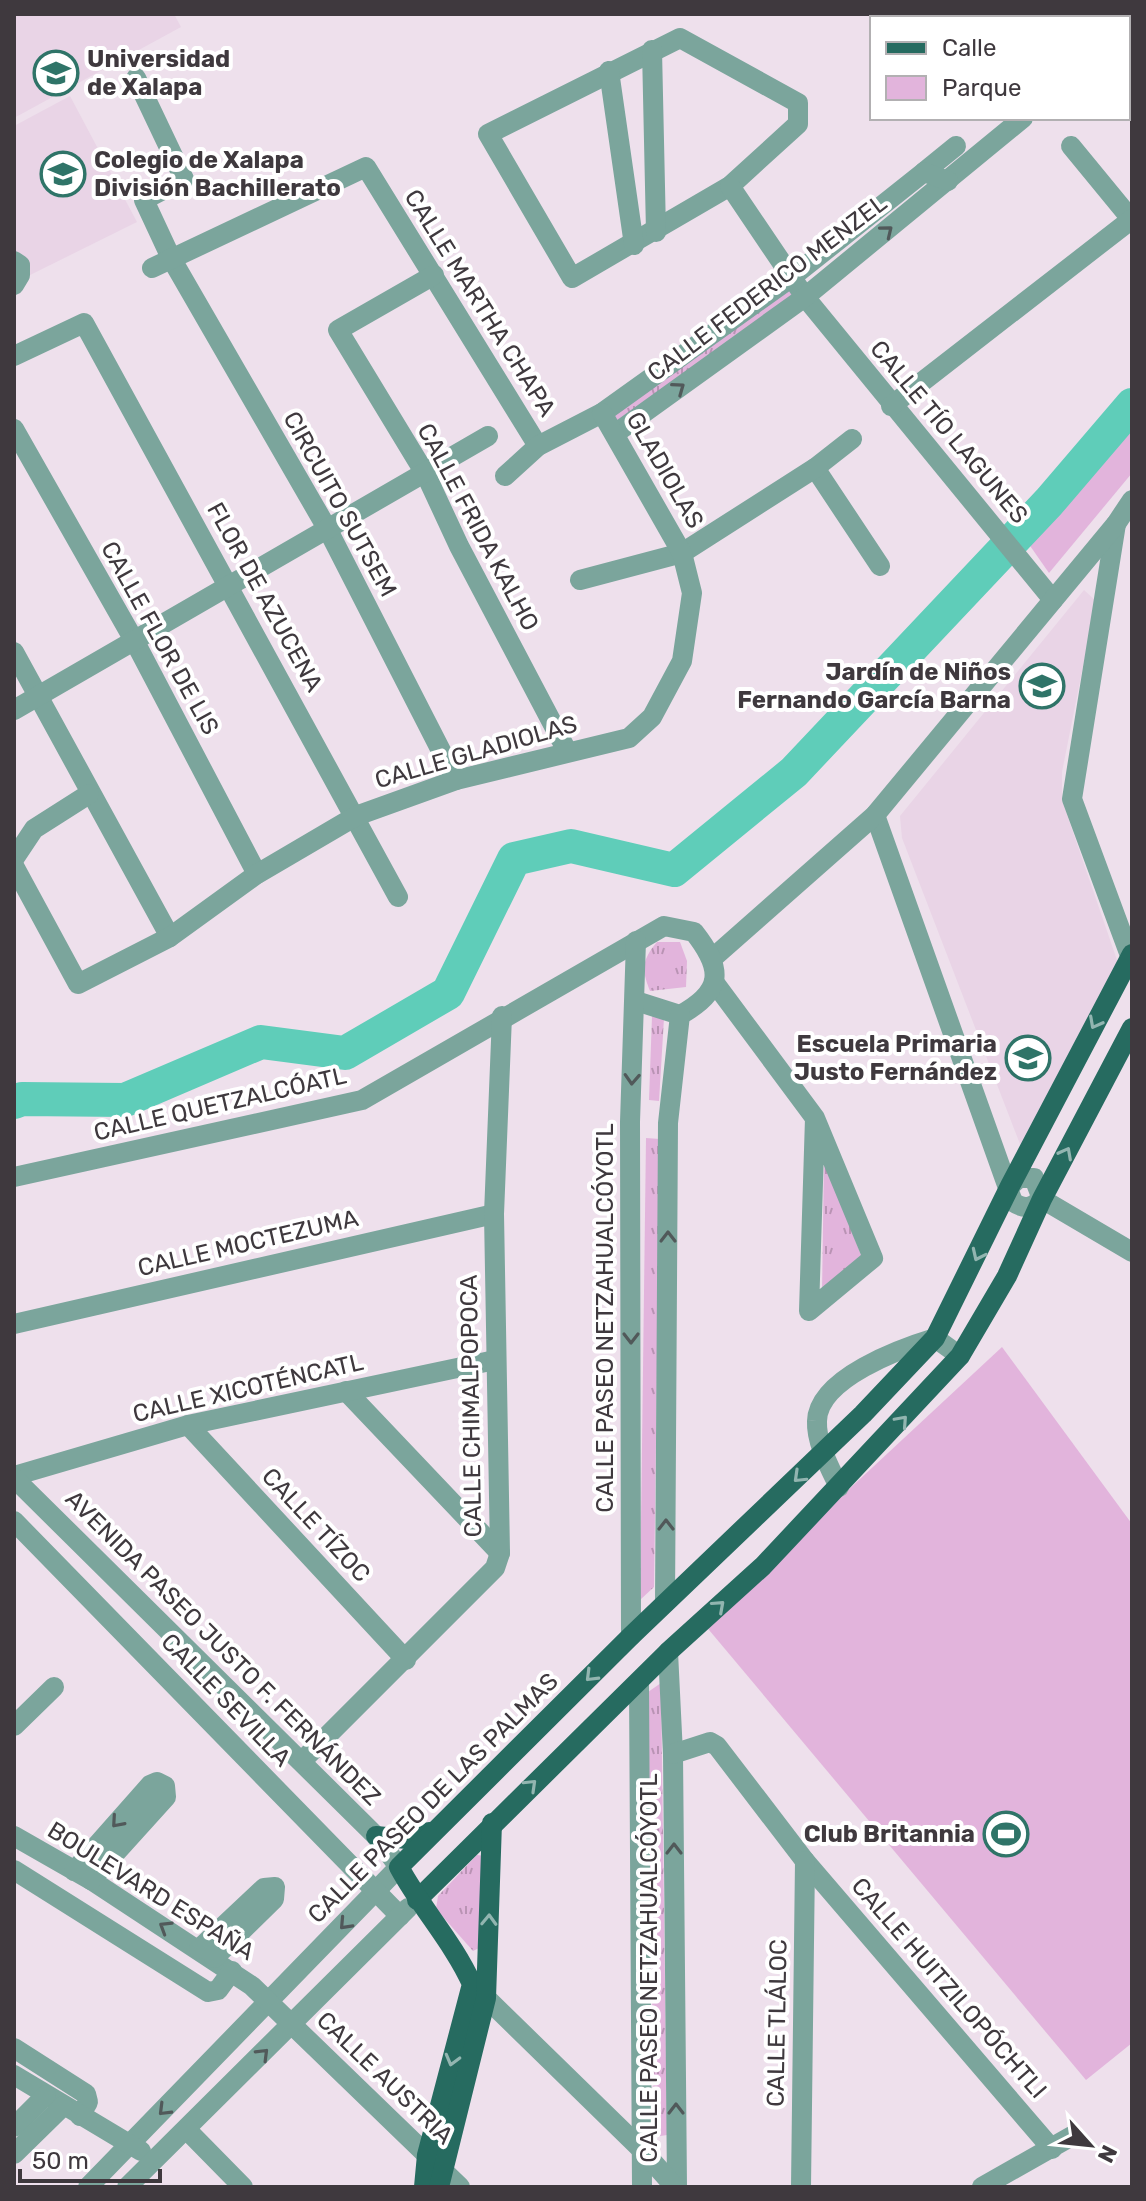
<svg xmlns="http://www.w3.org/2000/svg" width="1146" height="2201" font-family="Rubik,sans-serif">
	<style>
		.built { fill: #e9d4e6 }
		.grass { fill: url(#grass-tufts) }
		.park { fill: #e2b4dc }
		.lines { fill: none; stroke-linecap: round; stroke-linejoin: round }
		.river { stroke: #5fcdb9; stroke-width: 34 }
		.minor { stroke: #7ba59c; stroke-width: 20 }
		.major { stroke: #266b60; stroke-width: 20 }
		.oneway { stroke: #51595a }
		.oneway2 { stroke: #92b5b0 }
		.labels { text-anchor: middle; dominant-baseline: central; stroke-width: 8; stroke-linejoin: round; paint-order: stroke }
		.poi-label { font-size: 24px; font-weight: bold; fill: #3f393e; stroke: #fff; text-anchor: end }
		.street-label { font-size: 24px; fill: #3f393e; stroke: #fff }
	</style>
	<defs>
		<pattern id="grass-tufts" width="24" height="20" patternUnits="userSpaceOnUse" patternTransform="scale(2)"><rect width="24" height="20" fill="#e2b4dc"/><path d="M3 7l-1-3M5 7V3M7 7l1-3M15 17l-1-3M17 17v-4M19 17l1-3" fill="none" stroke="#b993b4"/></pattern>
	</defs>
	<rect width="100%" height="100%" fill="#eee0ec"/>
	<!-- built -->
	<g class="built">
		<path d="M14,14H174L181,27L14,118Z"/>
		<path d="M70,96L137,222L14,283V126Z"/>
		<path d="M1084,590L1096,601L1062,772V800L1118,963L1023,1152L902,838L900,816Z"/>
	</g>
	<!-- grass -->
	<g class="grass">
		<path d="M792,284L796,295L616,422L610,414Z"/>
		<path d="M657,942H680L687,961L686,987L650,991C641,969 642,960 657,942Z"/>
		<path d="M652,1016L664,1018L659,1101L649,1100Z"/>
		<path d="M646,1138L660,1139L654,1587L640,1600Z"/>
		<path d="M824,1160L863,1260L822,1292Z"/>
		<path d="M661,1683L667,2135L654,2137L648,1692Z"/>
		<path d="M477,1855L486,1856L485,1945L473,1951L436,1909L438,1896Z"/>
	</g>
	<!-- park -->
	<g class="park">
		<path d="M1132,413V473L1049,573L1026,540Z"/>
		<path d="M1002,1347L1132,1524V2043L1086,2080L704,1624Z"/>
	</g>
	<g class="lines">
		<!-- river -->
		<path class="river" d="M14,1102L22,1099L125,1100L261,1042L345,1053L448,993L514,859L571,846L674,870L794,772L1049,502L1132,405"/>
		<!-- minor -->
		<g class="minor">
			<path d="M1128,28L1132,24"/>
			<path d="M680,38L798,103V124L730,186L572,278L488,134Z"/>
			<path d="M652,50L656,232"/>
			<path d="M609,71L634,245"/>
			<path d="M136,78L184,179L144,200L171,258L328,530L456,780"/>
			<path d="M1071,146L1131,219"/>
			<path d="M924,172L956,146"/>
			<path d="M730,186L805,297L1053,600"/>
			<path d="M14,261L20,265V275L14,285"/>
			<path d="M152,268L366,167L538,446"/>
			<path d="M434,275L338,330L426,475L459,546L567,751"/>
			<path d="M14,356L84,323L398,897"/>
			<path d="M891,406L1132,219"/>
			<path d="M14,429L135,642L257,874"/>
			<path d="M616,433L805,297L1023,118"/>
			<path d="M815,468L880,566"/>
			<path d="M505,476L538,446L602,413L792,277L924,172L948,181"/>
			<path d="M1116,524L1072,799L1132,961"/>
			<path d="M580,580L682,553L815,468L852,439"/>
			<path d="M14,652L170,937"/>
			<path d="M14,710L488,436"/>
			<path d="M875,815L1013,1202C1025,1210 1031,1208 1042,1199"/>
			<path d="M14,859L34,829L89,794"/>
			<path d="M14,866L78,984L170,937L257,874L356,816L456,780L629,738L652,717L682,661L692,593L682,553L602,413"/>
			<path d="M714,957L875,815L1116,524L1132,500"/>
			<path d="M714,982L815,1118L873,1258L809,1311L815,1118"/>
			<path d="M14,1177L362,1100L664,926L694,932C723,969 724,991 680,1015L636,1001"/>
			<path d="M1010,1186L1019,1178H1034L1042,1199"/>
			<path d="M1042,1199L1132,1252"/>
			<path d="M14,1324L494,1214"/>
			<path d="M346,1391L500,1553"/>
			<path d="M188,1425L406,1660"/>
			<path d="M14,1476L188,1425L495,1360"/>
			<path d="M14,1478L376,1836L399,1867L88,2187"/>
			<path d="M839,1487C830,1468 816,1443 817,1421C818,1378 902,1348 935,1338L960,1356"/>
			<path d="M14,1521L400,1916"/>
			<path d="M665,1603L668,1123L680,1015"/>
			<path d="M631,1636L630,1122L636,941"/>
			<path d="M668,1652L673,1754L677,2187"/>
			<path d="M639,1684L642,2187"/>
			<path d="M14,1726L54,1687"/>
			<path d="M673,1754L710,1742L717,1746L805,1861L1052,2149"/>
			<path d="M302,1761L495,1568L500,1553L494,1214L502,1016"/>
			<path d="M14,1836L91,1880L252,1986L460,2187"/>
			<path d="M14,1870L208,1992L218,1990L232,1971"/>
			<path d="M74,1871L150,1785L157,1782L165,1786L166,1797L91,1880"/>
			<path d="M199,1949L264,1888L275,1887L274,1899L214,1958"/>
			<path d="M475,1987L642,2150L675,2187"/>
			<path d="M14,2048L86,2094L88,2102L80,2116"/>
			<path d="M14,2075L141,2151"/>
			<path d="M14,2127L46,2095"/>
			<path d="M187,2130L243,2187"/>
			<path d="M14,2154L63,2106"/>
			<path d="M127,2187L408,1908"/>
			<path d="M801,2187L805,1861"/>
			<path d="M982,2187L1072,2136"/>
		</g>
		<!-- major -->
		<g class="major">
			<path d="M376,1836L407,1839L429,1832"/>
			<path d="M417,1900L668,1652L763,1566L960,1356L1007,1276L1042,1199L1132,1028"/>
			<path d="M424,2187L427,2155L472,1984C453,1942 421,1908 399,1867L631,1636L863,1414L935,1338L1010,1186L1132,954"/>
			<path d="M439,2187L486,1998L492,1823"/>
		</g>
	</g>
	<!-- one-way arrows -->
	<defs><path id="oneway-chevron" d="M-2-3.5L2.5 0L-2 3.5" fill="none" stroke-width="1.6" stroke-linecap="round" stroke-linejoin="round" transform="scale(2)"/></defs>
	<g class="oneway">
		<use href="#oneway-chevron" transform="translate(887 231) rotate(-39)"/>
		<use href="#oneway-chevron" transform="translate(679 388) rotate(-36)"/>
		<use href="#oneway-chevron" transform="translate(632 1079) rotate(93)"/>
		<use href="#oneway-chevron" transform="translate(668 1237) rotate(-90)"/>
		<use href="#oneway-chevron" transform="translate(631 1338) rotate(90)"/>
		<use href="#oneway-chevron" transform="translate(666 1525) rotate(-90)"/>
		<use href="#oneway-chevron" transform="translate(117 1822) rotate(131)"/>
		<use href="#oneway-chevron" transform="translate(674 1849) rotate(-90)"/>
		<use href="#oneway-chevron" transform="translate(345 1924) rotate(133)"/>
		<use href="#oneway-chevron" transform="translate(165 1927) rotate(-148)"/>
		<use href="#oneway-chevron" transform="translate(263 2054) rotate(-45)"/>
		<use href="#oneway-chevron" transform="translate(676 2109) rotate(-90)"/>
		<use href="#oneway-chevron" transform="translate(164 2110) rotate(135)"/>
	</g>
	<g class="oneway2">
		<use href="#oneway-chevron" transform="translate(1095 1023) rotate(118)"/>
		<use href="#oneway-chevron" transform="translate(1066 1153) rotate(-62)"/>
		<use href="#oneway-chevron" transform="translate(978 1255) rotate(115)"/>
		<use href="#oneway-chevron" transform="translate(902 1421) rotate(-48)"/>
		<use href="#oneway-chevron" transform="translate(799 1477) rotate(136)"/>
		<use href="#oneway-chevron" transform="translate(719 1606) rotate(-42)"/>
		<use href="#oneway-chevron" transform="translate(591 1676) rotate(135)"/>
		<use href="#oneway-chevron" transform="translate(531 1785) rotate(-44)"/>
		<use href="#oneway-chevron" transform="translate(489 1920) rotate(-88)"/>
		<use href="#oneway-chevron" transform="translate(452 2060) rotate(105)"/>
	</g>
	<!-- icons -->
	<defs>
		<g id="university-ring" transform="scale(2.3)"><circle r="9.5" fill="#fff" stroke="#2f7468" stroke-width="1.5"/><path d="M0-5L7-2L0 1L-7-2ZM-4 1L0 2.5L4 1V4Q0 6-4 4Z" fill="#2f7468"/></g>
		<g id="school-ring" transform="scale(2.3)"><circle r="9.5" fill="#fff" stroke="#2f7468" stroke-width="1.5"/><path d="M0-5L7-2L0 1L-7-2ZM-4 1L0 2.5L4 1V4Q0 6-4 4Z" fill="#2f7468"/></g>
		<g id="stadium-ring" transform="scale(2.3)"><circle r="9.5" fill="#fff" stroke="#2f7468" stroke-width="1.5"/><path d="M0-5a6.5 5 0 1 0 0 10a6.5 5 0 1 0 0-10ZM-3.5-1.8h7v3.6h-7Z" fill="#2f7468"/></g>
	</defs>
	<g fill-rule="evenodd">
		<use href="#university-ring" x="56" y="73"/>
		<use href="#school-ring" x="63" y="174"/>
		<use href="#school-ring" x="1042" y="686"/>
		<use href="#school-ring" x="1028" y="1058"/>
		<use href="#stadium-ring" x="1006" y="1834"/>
	</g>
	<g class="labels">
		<!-- poi labels -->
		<g class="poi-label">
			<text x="87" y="59" text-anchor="start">Universidad<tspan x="87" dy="28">de Xalapa</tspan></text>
			<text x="94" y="160" text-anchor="start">Colegio de Xalapa<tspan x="94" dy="28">División Bachillerato</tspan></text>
			<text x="1011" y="672">Jardín de Niños<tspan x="1011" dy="28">Fernando García Barna</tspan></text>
			<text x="997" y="1044">Escuela Primaria<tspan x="997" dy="28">Justo Fernández</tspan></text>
			<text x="975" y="1834">Club Britannia</text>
		</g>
		<!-- street labels -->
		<g class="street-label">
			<text transform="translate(767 288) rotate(-37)">CALLE FEDERICO MENZEL</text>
			<text transform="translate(480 303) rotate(58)">CALLE MARTHA CHAPA</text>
			<text transform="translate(949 432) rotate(50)">CALLE TÍO LAGUNES</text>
			<text transform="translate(665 470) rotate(60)">GLADIOLAS</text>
			<text transform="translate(340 504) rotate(61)">CIRCUITO SUTSEM</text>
			<text transform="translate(478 527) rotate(62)">CALLE FRIDA KALHO</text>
			<text transform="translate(265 597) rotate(61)">FLOR DE AZUCENA</text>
			<text transform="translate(160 638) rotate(61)">CALLE FLOR DE LIS</text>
			<text transform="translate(476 752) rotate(-16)">CALLE GLADIOLAS</text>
			<text transform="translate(220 1104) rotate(-13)">CALLE QUETZALCÓATL</text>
			<text transform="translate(248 1243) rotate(-13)">CALLE MOCTEZUMA</text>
			<text transform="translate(605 1318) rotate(-90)">CALLE PASEO NETZAHUALCÓYOTL</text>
			<text transform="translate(248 1388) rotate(-13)">CALLE XICOTÉNCATL</text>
			<text transform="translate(471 1406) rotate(-91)">CALLE CHIMALPOPOCA</text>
			<text transform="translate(316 1525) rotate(47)">CALLE TÍZOC</text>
			<text transform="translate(223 1648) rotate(45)">AVENIDA PASEO JUSTO F. FERNÁNDEZ</text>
			<text transform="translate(226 1700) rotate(46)">CALLE SEVILLA</text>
			<text transform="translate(433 1798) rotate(-45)">CALLE PASEO DE LAS PALMAS</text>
			<text transform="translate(151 1891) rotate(32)">BOULEVARD ESPAÑA</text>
			<text transform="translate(649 1968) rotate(-90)">CALLE PASEO NETZAHUALCÓYOTL</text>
			<text transform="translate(949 1988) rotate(49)">CALLE HUITZILOPÓCHTLI</text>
			<text transform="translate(777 2023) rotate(-89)">CALLE TLÁLOC</text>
			<text transform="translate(385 2078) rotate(44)">CALLE AUSTRIA</text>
		</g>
	</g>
	<!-- border -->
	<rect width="1146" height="2201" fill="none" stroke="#3f393e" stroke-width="32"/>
	<!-- legend -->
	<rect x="870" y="16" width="260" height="104" fill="#ffffff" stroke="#b2b0b2" stroke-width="2"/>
	<rect x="886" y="42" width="40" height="12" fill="#266b60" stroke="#b2b0b2" stroke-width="2"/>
	<text x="942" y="56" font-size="24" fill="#3f393e">Calle</text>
	<rect x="886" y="76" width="40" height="24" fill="#e2b4dc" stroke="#b2b0b2" stroke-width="2"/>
	<text x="942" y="96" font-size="24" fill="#3f393e">Parque</text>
	<!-- north arrow -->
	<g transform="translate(1090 2145) rotate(117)" stroke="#ffffff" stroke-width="6" paint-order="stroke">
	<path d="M0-6L14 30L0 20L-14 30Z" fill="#3f393e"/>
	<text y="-12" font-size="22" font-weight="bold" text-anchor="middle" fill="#3f393e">N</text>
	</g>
	<!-- scale -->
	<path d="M20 2169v12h140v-12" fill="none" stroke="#3f393e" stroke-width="4"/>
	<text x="32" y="2169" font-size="24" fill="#3f393e" stroke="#ffffff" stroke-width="6" paint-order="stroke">50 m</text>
</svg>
